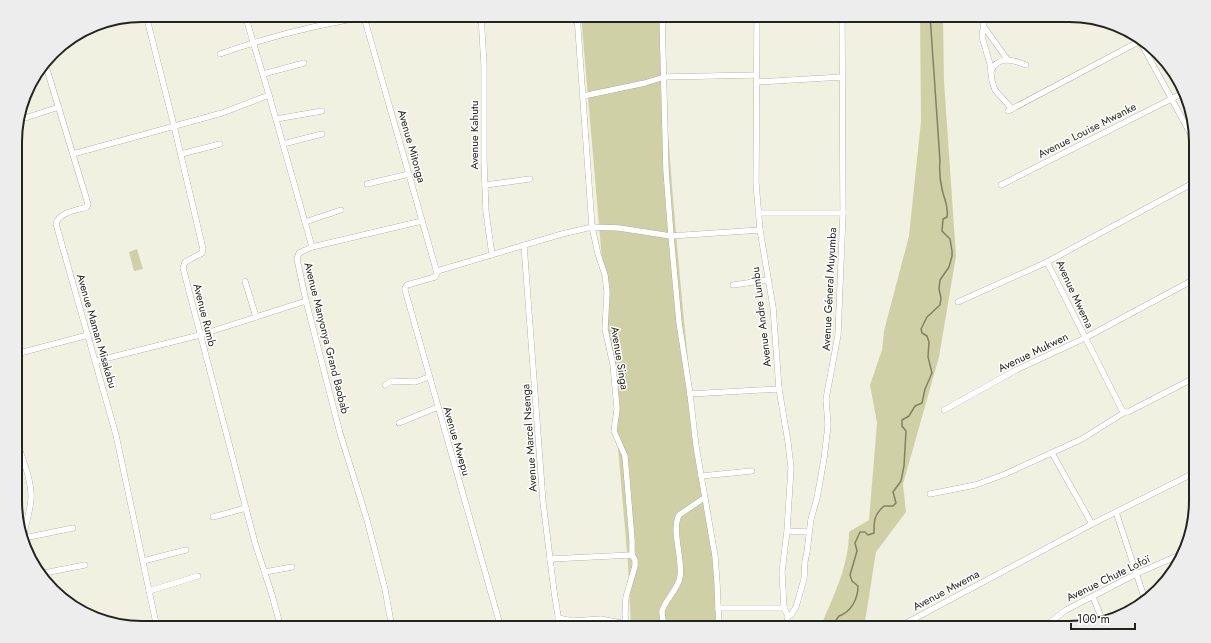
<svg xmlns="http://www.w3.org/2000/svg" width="1211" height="643" font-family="Jost,sans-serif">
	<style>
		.green { fill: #d0d0a7 }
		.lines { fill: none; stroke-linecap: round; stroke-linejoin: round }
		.stream { stroke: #828263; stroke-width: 1.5 }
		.minor-casing { stroke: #959587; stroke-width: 6 }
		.minor { stroke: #fff; stroke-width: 5.5 }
		.labels { text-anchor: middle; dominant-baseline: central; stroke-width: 3; stroke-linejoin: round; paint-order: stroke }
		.street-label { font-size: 11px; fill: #24241e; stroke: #fff }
		.rim { fill: none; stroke: #24241e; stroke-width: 2 }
	</style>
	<rect width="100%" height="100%" fill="#f1f1e1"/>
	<!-- green -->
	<g class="green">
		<path d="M581,15H660C668,143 678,270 692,397C701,474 716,550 720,628H631L628,564Z"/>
		<path d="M920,15H943L944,81L956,256L939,357L903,484L906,512L876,552L864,628H820C833,597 849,566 849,532L869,520L877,423L870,385L882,350L884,331L909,236L921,121Z"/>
		<path d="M137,249L143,269L134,271L129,252Z"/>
	</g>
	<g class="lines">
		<!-- stream -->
		<path class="stream" d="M826,628C838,624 831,626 839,616C851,612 858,599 858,586L852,581L850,575L857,551L855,543L860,532H865L868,535L874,533C874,520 874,515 884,506H893L896,503L893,492L901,481L904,466L906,431L902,426V420L909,416L915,406L922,403L925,389L932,373L928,357L929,342L927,336L922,333L921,329L927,317L940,305L941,298L939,289L940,280L949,267L952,256V251L950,239L942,231L943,219L947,217C949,207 944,199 942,189C940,180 939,171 940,161L930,15"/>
		<!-- minor casing -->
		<g class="minor-casing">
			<g id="minor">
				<path d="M146,15L174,126L203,249L202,253L185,262L183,268L255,543L272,595L281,628"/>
				<path d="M245,15L269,95L312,247"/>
				<path d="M481,15L484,65V161L486,212L492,255"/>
				<path d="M577,15L592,227L598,254L605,275L607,292L605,329L613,365L617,409L614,431L625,456L632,540V555L635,560V566L626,597L625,615L627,628"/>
				<path d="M662,15L666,170L671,236L679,322L690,394L696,446L715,556L717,582L719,628"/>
				<path d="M757,15L756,183L760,230L773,307L779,389L788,442L791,468L787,531L782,572L784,608L788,616"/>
				<path d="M985,15L982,37L990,64L992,81L995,90L1012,109"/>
				<path d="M364,17L437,273L435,277L407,285L405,288V290L501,628"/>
				<path d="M984,27L1007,59"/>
				<path d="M1140,41L1195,142"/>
				<path d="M220,54C270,36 324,23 377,15"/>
				<path d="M45,63L88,204L87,207C77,210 59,212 56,224L116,435L157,628"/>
				<path d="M991,71C998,55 1013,60 1026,65"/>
				<path d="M263,74L304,63"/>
				<path d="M757,82L842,77"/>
				<path d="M583,96L645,83L664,77L756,75"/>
				<path d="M1008,111L1140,41"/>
				<path d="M276,119L322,111"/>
				<path d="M19,120L59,107"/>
				<path d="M283,144L322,134"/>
				<path d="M73,154L222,113L269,95"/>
				<path d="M181,154L220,144"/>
				<path d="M367,184L409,174"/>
				<path d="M485,185L530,179"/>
				<path d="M1001,185L1183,93"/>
				<path d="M758,213H843"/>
				<path d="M305,222L341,210"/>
				<path d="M524,245L543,502L554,591L560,628"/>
				<path d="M1047,262L1122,410L1125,412"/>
				<path d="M437,271L562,234L592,227L619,228L671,236L760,230"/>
				<path d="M245,281L256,317"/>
				<path d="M733,285L768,280"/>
				<path d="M958,302L1047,262L1195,182"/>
				<path d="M16,354L88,335"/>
				<path d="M96,361L200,335L306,301"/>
				<path d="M385,385L392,381L415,382L429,377"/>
				<path d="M690,394L779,389"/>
				<path d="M944,410L1016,370L1085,338L1195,279"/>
				<path d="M399,423L438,407"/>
				<path d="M16,439C22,458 32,480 31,499C30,513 25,524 24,536"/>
				<path d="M1052,453L1092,524"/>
				<path d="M701,476L752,471"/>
				<path d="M930,494L975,485L1003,475L1082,439L1125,412H1128L1196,377"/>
				<path d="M1116,512L1145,600"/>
				<path d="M213,517L246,508"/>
				<path d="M787,531L809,532"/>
				<path d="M24,538L73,528"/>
				<path d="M550,559L632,555"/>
				<path d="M143,561L186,550"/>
				<path d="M265,572L292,567"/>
				<path d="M39,574L85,565"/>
				<path d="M149,591L198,576"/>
				<path d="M1093,597L1102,619"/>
				<path d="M718,608H784"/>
				<path d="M558,618L572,621L601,619L626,624"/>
				<path d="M1044,627L1066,610L1136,574L1184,553"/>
				<path d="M193,628L196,627"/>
				<path d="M299,628L316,624"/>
				<path d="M392,628L385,589L367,520L340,433L306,301L297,259L299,253L312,247L422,221"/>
				<path d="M664,628C664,623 662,617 662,612C663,602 678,590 680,577C683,558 671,531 679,515L704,498"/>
				<path d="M787,628L788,616L791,615L796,607L804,579L805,561L807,552L811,519L817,498L824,459L828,425L826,399L838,335L843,213L842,15"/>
				<path d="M897,628L1092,524L1196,472"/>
			</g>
		</g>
		<!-- minor -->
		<use href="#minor" class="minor"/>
	</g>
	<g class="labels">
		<!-- street labels -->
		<g class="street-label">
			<text transform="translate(1087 130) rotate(-27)">Avenue Louise Mwanke</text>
			<text transform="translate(474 135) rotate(-90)">Avenue Kahutu</text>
			<text transform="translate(412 146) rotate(74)">Avenue Mitonga</text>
			<text transform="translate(829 289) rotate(-87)">Avenue Géneral Muyumba</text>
			<text transform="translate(1075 294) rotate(65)">Avenue Mwema</text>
			<text transform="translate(205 315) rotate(76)">Avenue Rumb</text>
			<text transform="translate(761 317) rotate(-97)">Avenue Andre Lumbu</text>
			<text transform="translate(97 331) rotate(74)">Avenue Maman Misakabu</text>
			<text transform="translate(327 338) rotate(76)">Avenue Manyonya Grand Baobab</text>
			<text transform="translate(1033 352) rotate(-26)">Avenue Mukwen</text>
			<text transform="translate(620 358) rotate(81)">Avenue Singa</text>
			<text transform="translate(529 438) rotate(-94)">Avenue Marcel Nsenga</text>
			<text transform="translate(457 441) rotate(74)">Avenue Mwepu</text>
			<text transform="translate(1108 578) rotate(-26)">Avenue Chute Lofoï</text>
			<text transform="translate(946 590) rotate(-28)">Avenue Mwema</text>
		</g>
	</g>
	<!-- crop -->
	<path d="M0 0H1211V643H0ZM142 22H1069A120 120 0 0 1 1189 142V501A120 120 0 0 1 1069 621H142A120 120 0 0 1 22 501V142A120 120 0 0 1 142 22Z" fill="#ededed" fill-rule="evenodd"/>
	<path class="rim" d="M142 22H1069A120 120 0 0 1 1189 142V501A120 120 0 0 1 1069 621H142A120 120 0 0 1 22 501V142A120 120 0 0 1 142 22Z"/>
	<!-- scale -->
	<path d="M1071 623v6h64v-6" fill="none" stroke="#24241e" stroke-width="2"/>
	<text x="1077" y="623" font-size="12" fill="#24241e" stroke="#ffffff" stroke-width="3" paint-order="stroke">100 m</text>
</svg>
